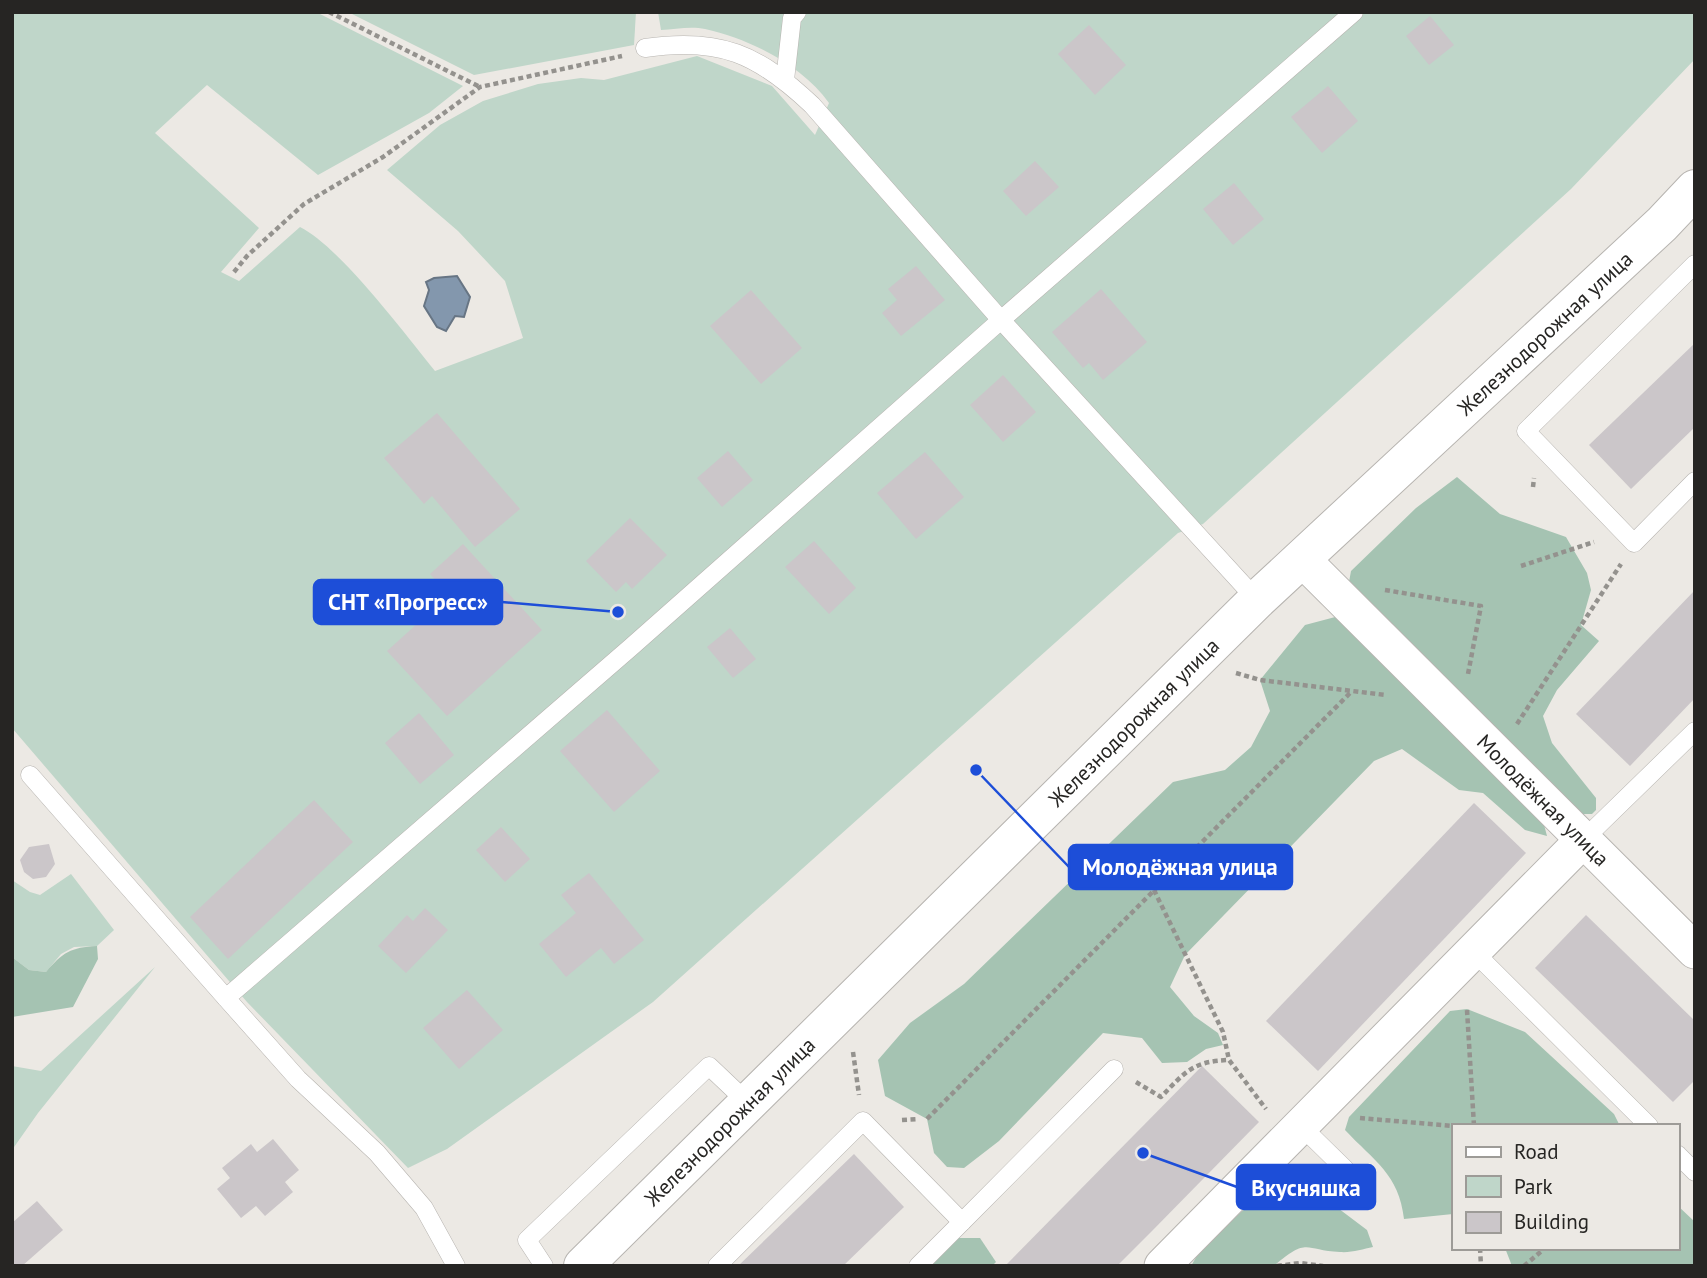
<svg xmlns="http://www.w3.org/2000/svg" width="1707" height="1278" font-family="'PT Sans',sans-serif">
	<style>
		.green { fill: #bfd6c9 }
		.forest { fill: #a5c3b2 }
		.water { fill: #8397ad; stroke: #677584; stroke-width: 2 }
		.building { fill: #cbc6c9 }
		.lines { fill: none; stroke-linecap: round; stroke-linejoin: round }
		.lane-casing { stroke: #b7b4b0; stroke-width: 19 }
		.street-casing { stroke: #b7b4b0; stroke-width: 37 }
		.secondary-casing { stroke: #b7b4b0; stroke-width: 40 }
		.path { stroke: #94928e; stroke-width: 4.5; stroke-dasharray: 5 3.5; stroke-linecap: butt }
		.lane { stroke: #fff; stroke-width: 18 }
		.street { stroke: #fff; stroke-width: 35 }
		.secondary { stroke: #fff; stroke-width: 38 }
		.labels { text-anchor: middle; dominant-baseline: central; stroke-width: 5; stroke-linejoin: round; paint-order: stroke }
		.street-label { font-size: 21px; fill: #262523; stroke: #ece9e4 }
		.leader { fill: none; stroke: #1d4ed8; stroke-width: 2.5 }
		.callout-dot { fill: #1d4ed8; stroke: #ece9e4; stroke-width: 2.5 }
		.callout { fill: #1d4ed8; stroke: #1d4ed8; stroke-width: 2.5 }
		.callout-label { font-size: 23px; text-anchor: middle; font-weight: bold; fill: #fff }
	</style>
	<rect width="100%" height="100%" fill="#ece9e4"/>
	<!-- green -->
	<g class="green">
		<path d="M12,12H316L463,86L429,113L318,175L207,85L155,133L259,228L221,272L239,281L300,227C339,246 405,334 435,371L523,338L505,281L458,231L387,170L440,125L483,101L538,84L581,78L604,80L697,56L772,86L815,135L829,103C802,65 750,39 705,29C692,26 675,29 661,30L658,12H1695V59L1571,189L1203,524L1178,533L653,1002L447,1149L408,1168L247,1002L12,728Z"/>
		<path d="M348,12H636L634,45L474,75Z"/>
		<path d="M71,874L114,930L97,946L74,947L61,954L46,972L29,970L12,957V880L30,892L40,895Z"/>
		<path d="M155,967L38,1113L12,1150V1066L41,1071Z"/>
	</g>
	<!-- forest -->
	<g class="forest">
		<path d="M1457,477L1500,514L1566,537L1587,573L1591,590L1581,625L1599,641L1557,690L1543,716L1552,743L1596,798V810L1592,814H1572L1349,582L1351,571L1416,508Z"/>
		<path d="M1339,616L1542,817L1547,836L1525,830L1483,793L1459,790L1402,749L1374,761L1185,955L1170,987L1194,1016L1218,1033L1223,1045L1206,1049L1187,1062L1162,1063L1142,1038L1103,1033L999,1141L964,1168L947,1167L934,1153L927,1119L885,1096L878,1060L910,1023L964,984L1173,782L1225,770L1251,747L1270,711L1260,680L1305,625Z"/>
		<path d="M97,946L98,959L73,1007L12,1017V957L29,970L46,972C62,953 71,947 97,946Z"/>
		<path d="M1467,1009L1525,1032L1614,1114L1620,1126H1453V1214L1404,1219C1399,1174 1374,1161 1345,1130L1349,1117L1450,1011Z"/>
		<path d="M1276,1181L1306,1184L1367,1230L1373,1247C1363,1249 1351,1253 1340,1252C1304,1251 1309,1236 1274,1266H1191L1202,1247Z"/>
		<path d="M1677,1205L1695,1222V1266H1512L1505,1248H1677Z"/>
		<path d="M958,1238H980L996,1262L992,1266H928Z"/>
	</g>
	<!-- water -->
	<path class="water" d="M457,276L470,297L464,317L455,316L446,331L437,327L424,306L429,290L426,282L434,278Z"/>
	<!-- building -->
	<g class="building">
		<path d="M1430,16L1454,45L1429,65L1406,36Z"/>
		<path d="M1089,25L1126,65L1095,95L1058,54Z"/>
		<path d="M1328,86L1358,121L1322,153L1291,117Z"/>
		<path d="M1035,161L1059,187L1026,216L1003,191Z"/>
		<path d="M1234,183L1264,219L1233,245L1203,209Z"/>
		<path d="M916,266L945,300L901,336L882,313L897,300L888,289Z"/>
		<path d="M1101,289L1147,342L1103,380L1089,363L1083,368L1052,332Z"/>
		<path d="M751,290L802,348L761,384L710,326Z"/>
		<path d="M1695,343V427L1631,489L1589,445Z"/>
		<path d="M1003,375L1036,412L1003,442L970,405Z"/>
		<path d="M437,413L520,509L475,547L432,496L424,504L384,458Z"/>
		<path d="M728,451L753,480L722,507L697,478Z"/>
		<path d="M925,452L964,497L916,539L877,493Z"/>
		<path d="M630,518L667,555L632,589L626,582L616,592L586,561Z"/>
		<path d="M814,541L856,588L829,614L785,567Z"/>
		<path d="M463,544L542,630L447,716L387,651L449,595L430,574Z"/>
		<path d="M1695,590V698L1630,766L1576,714Z"/>
		<path d="M730,628L756,659L733,678L707,647Z"/>
		<path d="M607,710L660,771L614,812L560,751Z"/>
		<path d="M419,713L454,755L420,784L385,743Z"/>
		<path d="M314,800L353,842L228,959L190,917Z"/>
		<path d="M1474,803L1526,853L1318,1071L1266,1021Z"/>
		<path d="M501,827L530,859L505,882L476,850Z"/>
		<path d="M49,844L55,864L46,877L33,879L24,872L20,860L29,847Z"/>
		<path d="M589,873L644,940L614,964L601,948L566,977L539,944L576,913L561,895Z"/>
		<path d="M425,908L448,930L406,973L378,946L407,915L413,921Z"/>
		<path d="M1586,915L1695,1021V1080L1673,1102L1535,968Z"/>
		<path d="M467,990L503,1030L459,1069L423,1028Z"/>
		<path d="M1202,1066L1259,1122L1151,1232L1117,1266H1005Z"/>
		<path d="M273,1139L299,1170L285,1182L293,1192L265,1216L256,1206L241,1218L217,1189L230,1178L222,1168L251,1144L257,1152Z"/>
		<path d="M854,1154L904,1207L843,1266H738Z"/>
		<path d="M37,1201L63,1230L22,1266H12V1223Z"/>
	</g>
	<g class="lines">
		<!-- lane casing -->
		<g class="lane-casing">
			<g id="lane">
				<path d="M645,48C720,37 758,54 812,105L1001,320L1354,12"/>
				<path d="M785,80L792,18L797,12"/>
				<path d="M1695,264L1526,431L1634,543L1695,481"/>
				<path d="M30,775L226,998"/>
				<path d="M1583,840L1695,731"/>
				<path d="M1473,951L1649,1126"/>
				<path d="M1301,1126L1345,1169"/>
				<path d="M1677,1154L1695,1172"/>
				<path d="M962,1222L1114,1069"/>
				<path d="M456,1266L424,1208L377,1153L298,1079L226,998L630,648L1001,320L1257,600"/>
				<path d="M544,1266L527,1240L709,1066L748,1103"/>
				<path d="M717,1266L863,1121L962,1222L918,1266"/>
			</g>
		</g>
		<!-- street casing -->
		<g class="street-casing">
			<g id="street">
				<path id="s1" d="M1302,559L1695,951"/>
				<path d="M1162,1266L1583,840"/>
			</g>
		</g>
		<!-- secondary casing -->
		<g class="secondary-casing">
			<g id="secondary">
				<path id="s2" d="M583,1266L1257,600L1662,224L1695,189"/>
			</g>
		</g>
		<!-- path -->
		<g class="path">
			<path d="M329,12L480,87"/>
			<path d="M234,272L247,256L304,204L383,157L480,87L622,56"/>
			<path d="M1533,487L1534,478"/>
			<path d="M1521,566L1594,542"/>
			<path d="M1385,590L1481,606L1468,674"/>
			<path d="M1236,673L1260,680L1386,695"/>
			<path d="M1517,724L1621,564"/>
			<path d="M1154,890L1223,1032L1229,1060L1266,1109"/>
			<path d="M1467,1010L1474,1126"/>
			<path d="M853,1052L859,1095"/>
			<path d="M1136,1082L1161,1097C1185,1072 1193,1061 1229,1060"/>
			<path d="M1360,1118L1453,1126"/>
			<path d="M927,1119L1352,691"/>
			<path d="M902,1120L918,1119"/>
			<path d="M1480,1248L1481,1266"/>
			<path d="M1277,1266L1300,1263L1323,1266"/>
			<path d="M1524,1266L1545,1248"/>
		</g>
		<!-- lane -->
		<use href="#lane" class="lane"/>
		<!-- street -->
		<use href="#street" class="street"/>
		<!-- secondary -->
		<use href="#secondary" class="secondary"/>
	</g>
	<g class="labels">
		<!-- street labels -->
		<g class="street-label">
			<text stroke="none"><textPath href="#s2" startOffset="1340">Железнодорожная улица</textPath></text>
			<text stroke="none"><textPath href="#s2" startOffset="774">Железнодорожная улица</textPath></text>
			<text stroke="none"><textPath href="#s1" startOffset="341">Молодёжная улица</textPath></text>
			<text stroke="none"><textPath href="#s2" startOffset="206">Железнодорожная улица</textPath></text>
		</g>
	</g>
	<!-- callouts -->
	<path class="leader" d="M618 612L502 602M976 770L1069 867M1143 1153L1237 1187"/>
	<g class="callout-dot">
		<circle cx="618" cy="612" r="7"/>
		<circle cx="976" cy="770" r="7"/>
		<circle cx="1143" cy="1153" r="7"/>
	</g>
	<g class="callout">
		<rect x="314" y="580" width="188" height="44" rx="7"/>
		<rect x="1069" y="845" width="223" height="44" rx="7"/>
		<rect x="1237" y="1165" width="138" height="44" rx="7"/>
	</g>
	<g class="callout-label">
		<text x="408" y="610">СНТ «Прогресс»</text>
		<text x="1180" y="875">Молодёжная улица</text>
		<text x="1306" y="1196">Вкусняшка</text>
	</g>
	<!-- border -->
	<rect width="1707" height="1278" fill="none" stroke="#262523" stroke-width="28"/>
	<!-- legend -->
	<rect x="1452" y="1124" width="228" height="126" fill="#ece9e4" stroke="#9d9b97" stroke-width="2"/>
	<rect x="1466" y="1147" width="35" height="10" fill="#ffffff" stroke="#9d9b97" stroke-width="2"/>
	<text x="1514" y="1159" font-size="21" fill="#262523">Road</text>
	<rect x="1466" y="1176" width="35" height="21" fill="#bfd6c9" stroke="#9d9b97" stroke-width="2"/>
	<text x="1514" y="1194" font-size="21" fill="#262523">Park</text>
	<rect x="1466" y="1212" width="35" height="21" fill="#cbc6c9" stroke="#9d9b97" stroke-width="2"/>
	<text x="1514" y="1229" font-size="21" fill="#262523">Building</text>
</svg>
